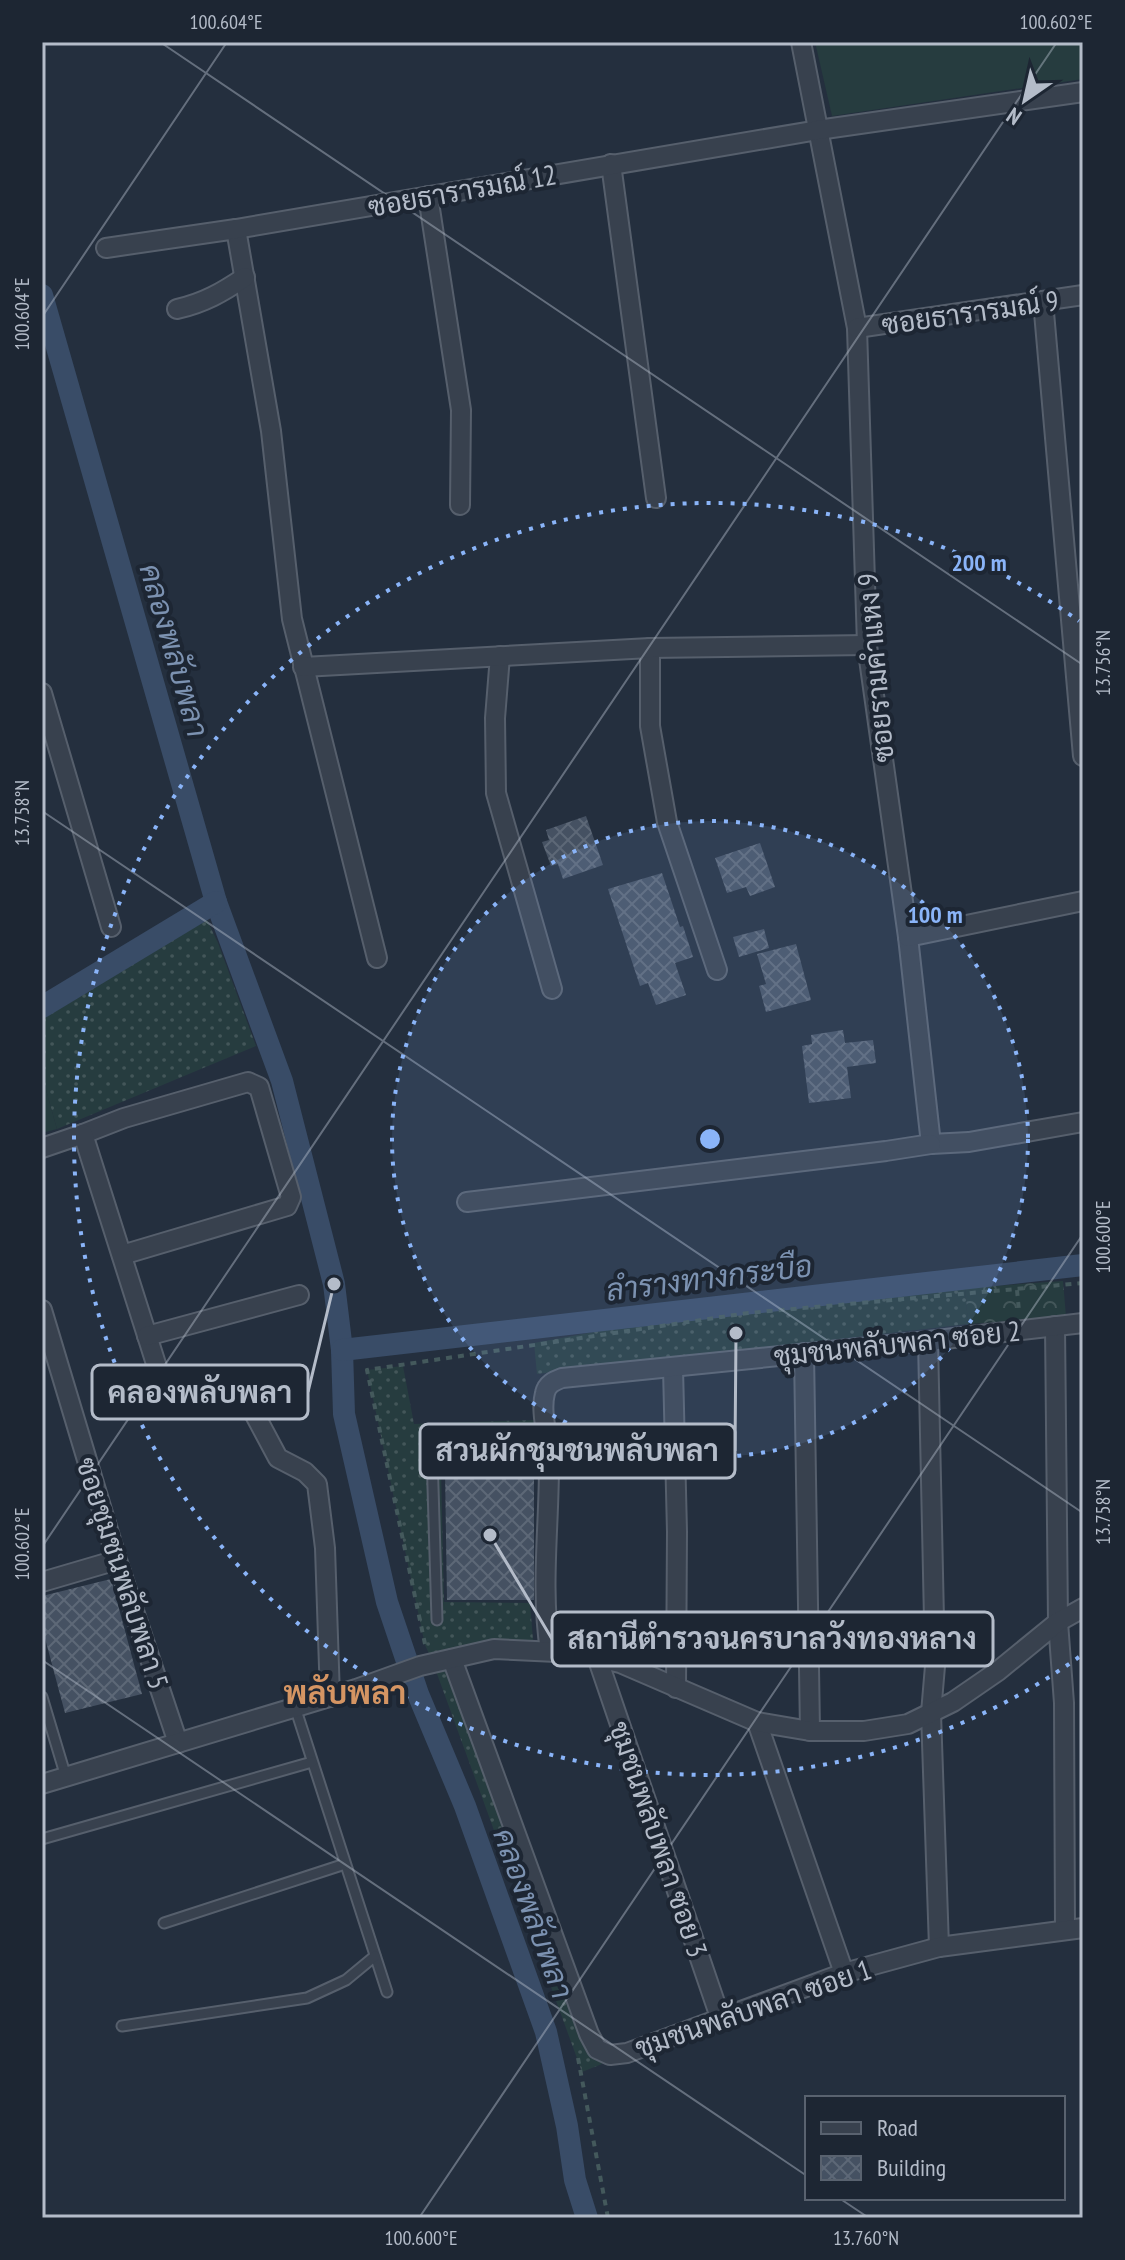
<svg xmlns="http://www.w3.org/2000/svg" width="1125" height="2260" font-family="'PT Sans Narrow',Sarabun,sans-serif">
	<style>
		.grass { fill: #263c3f }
		.park { fill: url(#park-crowns) }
		.garden { fill: url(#garden-dots) }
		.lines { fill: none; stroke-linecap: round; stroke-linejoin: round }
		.canal { stroke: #394c67; stroke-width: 22 }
		.building { fill: url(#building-cross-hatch) }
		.lane-casing { stroke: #565f6c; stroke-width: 13 }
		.street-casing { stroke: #565f6c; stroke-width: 22 }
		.path { stroke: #44595c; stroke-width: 4; stroke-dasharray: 6 6; stroke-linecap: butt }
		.lane { stroke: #38414e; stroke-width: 9 }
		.street { stroke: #38414e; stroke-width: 18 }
		.ticks { fill: none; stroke: #b4bcc9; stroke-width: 2; stroke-opacity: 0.45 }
		.ring { fill: none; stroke: #8ab4f8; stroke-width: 4; stroke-dasharray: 4 8 }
		.labels { text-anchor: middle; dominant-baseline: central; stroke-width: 8; stroke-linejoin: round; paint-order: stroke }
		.street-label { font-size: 28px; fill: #b4bcc9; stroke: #1d2633 }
		.water-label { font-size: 30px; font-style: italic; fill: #7c92b1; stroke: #1d2633 }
		.quarter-label { font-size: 32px; font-weight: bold; fill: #d59563; stroke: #1d2633 }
		.centre { fill: #8ab4f8; stroke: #1d2633; stroke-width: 4 }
		.ring-label { font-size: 24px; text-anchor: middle; font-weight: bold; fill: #8ab4f8; stroke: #1d2633; stroke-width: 8; stroke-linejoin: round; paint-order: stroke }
		.leader { fill: none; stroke: #b4bcc9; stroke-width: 3 }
		.callout-dot { fill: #b4bcc9; stroke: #1d2633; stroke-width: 3 }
		.callout { fill: #1d2633; stroke: #b4bcc9; stroke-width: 3 }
		.callout-label { font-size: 30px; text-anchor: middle; font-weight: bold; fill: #b4bcc9 }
		.neatline { fill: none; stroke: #b4bcc9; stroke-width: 3 }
		.ticks-label { font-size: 20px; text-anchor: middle; fill: #b4bcc9 }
	</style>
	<defs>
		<pattern id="park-crowns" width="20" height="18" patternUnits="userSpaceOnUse" patternTransform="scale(2)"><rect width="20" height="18" fill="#263c3f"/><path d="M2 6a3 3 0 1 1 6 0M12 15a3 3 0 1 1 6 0" fill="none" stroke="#435659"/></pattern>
		<pattern id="garden-dots" width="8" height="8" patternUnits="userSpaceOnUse" patternTransform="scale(2)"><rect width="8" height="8" fill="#263c3f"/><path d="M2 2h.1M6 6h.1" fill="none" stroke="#435659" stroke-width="1.8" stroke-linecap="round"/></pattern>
		<pattern id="building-cross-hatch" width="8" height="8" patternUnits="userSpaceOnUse" patternTransform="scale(2)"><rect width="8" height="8" fill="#455162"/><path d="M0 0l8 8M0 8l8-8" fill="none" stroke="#5d6877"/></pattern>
	</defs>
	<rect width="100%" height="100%" fill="#242f3e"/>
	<!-- grass -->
	<g class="grass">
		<path d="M815,42H1083V79L832,116Z"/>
		<path d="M42,1075L57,1129L42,1133Z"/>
	</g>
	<!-- park -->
	<path class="park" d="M1063,1281L1066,1317L968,1324L965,1288Z"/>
	<!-- garden -->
	<g class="garden">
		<path d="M205,916L218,943L256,1046L57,1129L42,1075V1013Z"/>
		<path d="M965,1288L968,1324L537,1374L534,1343L681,1316Z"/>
		<path d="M403,1366L414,1424L536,1420L541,1450L441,1470L444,1602L530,1603L533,1640L524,1643L431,1658L425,1645L367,1370Z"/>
		<path d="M451,1666L585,2034L602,2064L582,2072L436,1671Z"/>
	</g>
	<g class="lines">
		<!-- canal -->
		<g class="canal">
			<path d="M42,295L216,902L282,1081L334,1284L342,1350L344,1414L387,1602L418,1694L465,1806L546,2032L567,2126L575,2180L587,2218"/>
			<path d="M42,1007L216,902"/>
			<path d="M342,1350L1083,1265"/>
		</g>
	</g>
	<!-- building -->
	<g class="building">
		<path d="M586,816L603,865L563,879L558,864L551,866L542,842L549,840L546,830Z"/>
		<path d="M760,843L775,887L750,896L746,887L727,893L715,858Z"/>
		<path d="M662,873L680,927L683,926L693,957L675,963L686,995L656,1005L648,983L640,986L608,889Z"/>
		<path d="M764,929L769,948L739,957L733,937Z"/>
		<path d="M796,944L811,1000L766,1012L759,986L766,984L757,954Z"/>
		<path d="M843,1030L845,1043L873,1040L876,1063L847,1067L851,1098L809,1103L802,1046L812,1044L811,1035Z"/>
		<path d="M445,1470H534V1600H447Z"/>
		<path d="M111,1579L142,1694L65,1713L42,1627V1596Z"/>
	</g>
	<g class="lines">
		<!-- lane casing -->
		<g class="lane-casing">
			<g id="lane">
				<path d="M437,1620L432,1454H549"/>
				<path d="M42,1697L66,1777"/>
				<path d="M295,1707L387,1992"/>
				<path d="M42,1839L312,1762"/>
				<path d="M164,1923L345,1864"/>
				<path d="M122,2026L307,1998L346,1980L375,1956"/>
			</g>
		</g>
		<!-- street casing -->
		<g class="street-casing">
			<g id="street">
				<path d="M801,42L857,328L867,645L908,937L931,1144L969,1142L1083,1122"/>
				<path d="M611,164L656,498"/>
				<path d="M428,196L461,410L460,505"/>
				<path d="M236,229L271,431L292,619L377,958"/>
				<path d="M106,248L236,229L818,130L1083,92"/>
				<path d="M1043,301L1083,756"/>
				<path d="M177,309C204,303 223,292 245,277"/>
				<path d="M857,328L1083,295"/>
				<path d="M650,648V726L667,822L717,970"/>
				<path d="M500,656L495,718L496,793L552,989"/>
				<path d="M303,667L650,648L867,645"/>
				<path d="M42,693L111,927"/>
				<path d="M908,937L1083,901"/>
				<path d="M83,1134L124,1118L248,1082L259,1087L291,1197L287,1206L122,1255"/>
				<path d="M42,1148L83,1134L164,1389"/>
				<path d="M467,1202L886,1151L931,1144"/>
				<path d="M42,1310L117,1560L178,1743"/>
				<path d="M1055,1326L1058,1622L1064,1703L1065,1930"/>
				<path d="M147,1336L299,1295"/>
				<path d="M928,1341L935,1666L931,1713L939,1947"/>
				<path d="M804,1353L810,1731"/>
				<path d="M673,1368L677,1532L676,1688"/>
				<path d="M246,1398L278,1458L305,1472L317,1484L325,1548L330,1697"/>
				<path d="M42,1582L117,1560"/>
				<path d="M550,1651C540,1585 550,1520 549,1454C548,1435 540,1412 545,1393C547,1384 554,1381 562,1378L928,1341L1083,1323"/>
				<path d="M597,1657L721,2020"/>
				<path d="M452,1659L589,2034L597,2049L610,2055L627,2053L844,1973L939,1947L1083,1928"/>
				<path d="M757,1722L844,1973"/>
				<path d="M42,1784L356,1689L420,1666L494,1649L578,1653L620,1663L757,1722L810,1731H864L908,1724L953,1702L998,1671L1058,1622L1083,1608"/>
			</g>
		</g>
		<!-- path -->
		<g class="path">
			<path d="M1017,1290L1019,1311"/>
			<path d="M425,1644L367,1370L748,1313L1083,1283"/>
			<path d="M578,2058L608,2218"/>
		</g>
		<!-- lane -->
		<use href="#lane" class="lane"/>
		<!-- street -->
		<use href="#street" class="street"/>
	</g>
	<!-- ticks -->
	<path class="ticks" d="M160,42L1083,665M42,317L227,42M42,811L1083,1513M42,1547L1057,42M42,1660L807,2176M839,2198L869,2218M419,2218L1083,1234"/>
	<!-- distance rings -->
	<circle cx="710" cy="1139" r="318" fill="#8ab4f8" fill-opacity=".12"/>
	<g class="ring">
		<circle cx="710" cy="1139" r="318"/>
		<path d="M1079 1657A636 636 0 1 1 1079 621"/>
	</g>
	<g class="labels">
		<!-- street labels -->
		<g class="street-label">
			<text transform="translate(462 190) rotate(-10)">ซอยธารารมณ์ 12</text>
			<text transform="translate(970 312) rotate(-8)">ซอยธารารมณ์ 9</text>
			<text transform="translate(875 668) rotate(-95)">ซอยรามคำแหง 9</text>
			<text transform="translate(897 1343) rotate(-6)">ชุมชนพลับพลา ซอย 2</text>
			<text transform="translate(123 1573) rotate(72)">ซอยชุมชนพลับพลา 5</text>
			<text transform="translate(659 1839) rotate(71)">ชุมชนพลับพลา ซอย 3</text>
			<text transform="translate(753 2008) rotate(-19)">ชุมชนพลับพลา ซอย 1</text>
		</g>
		<!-- water labels -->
		<g class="water-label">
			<text transform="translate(175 650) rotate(74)">คลองพลับพลา</text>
			<text transform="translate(709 1277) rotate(-7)">ลำรางทางกระบือ</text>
			<text transform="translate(534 1913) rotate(70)">คลองพลับพลา</text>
		</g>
		<!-- quarter labels -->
		<g class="quarter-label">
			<text x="345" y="1692">พลับพลา</text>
		</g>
	</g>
	<circle cx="710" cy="1139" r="12" class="centre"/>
	<g class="ring-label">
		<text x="979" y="571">200 m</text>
		<text x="935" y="923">100 m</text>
	</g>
	<!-- callouts -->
	<path class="leader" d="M334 1284L308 1392M736 1333L735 1451M490 1535L552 1639"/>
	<g class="callout-dot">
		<circle cx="334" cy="1284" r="8"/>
		<circle cx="736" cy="1333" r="8"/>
		<circle cx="490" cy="1535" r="8"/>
	</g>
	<g class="callout">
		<rect x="92" y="1365" width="216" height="54" rx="8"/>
		<rect x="420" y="1424" width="315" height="54" rx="8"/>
		<rect x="552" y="1612" width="441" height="54" rx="8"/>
	</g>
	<g class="callout-label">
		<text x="200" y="1403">คลองพลับพลา</text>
		<text x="577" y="1461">สวนผักชุมชนพลับพลา</text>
		<text x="772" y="1649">สถานีตำรวจนครบาลวังทองหลาง</text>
	</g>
	<!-- border -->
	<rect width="1125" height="2260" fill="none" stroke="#1d2633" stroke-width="88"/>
	<!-- legend -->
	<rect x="805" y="2096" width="260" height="104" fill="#1d2633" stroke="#59626f" stroke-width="2"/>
	<rect x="821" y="2122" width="40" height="12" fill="#38414e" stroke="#59626f" stroke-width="2"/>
	<text x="877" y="2136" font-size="24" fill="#b4bcc9">Road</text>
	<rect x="821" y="2156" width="40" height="24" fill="url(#building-cross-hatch)" stroke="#59626f" stroke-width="2"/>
	<text x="877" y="2176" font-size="24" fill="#b4bcc9">Building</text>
	<!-- north arrow -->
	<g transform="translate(1025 100) rotate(214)" stroke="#1d2633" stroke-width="6" paint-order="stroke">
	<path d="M0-6L14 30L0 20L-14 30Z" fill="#b4bcc9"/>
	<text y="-12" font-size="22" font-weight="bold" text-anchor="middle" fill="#b4bcc9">N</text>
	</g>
	<rect x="44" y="44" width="1037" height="2172" class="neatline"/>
	<g class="ticks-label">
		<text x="226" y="29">100.604°E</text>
		<text x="1056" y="29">100.602°E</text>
		<text transform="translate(22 314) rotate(-90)" y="7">100.604°E</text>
		<text transform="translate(1103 663) rotate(-90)" y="7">13.756°N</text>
		<text transform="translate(22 813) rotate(-90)" y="7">13.758°N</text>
		<text transform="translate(1103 1237) rotate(-90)" y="7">100.600°E</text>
		<text transform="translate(1103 1512) rotate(-90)" y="7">13.758°N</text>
		<text transform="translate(22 1544) rotate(-90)" y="7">100.602°E</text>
		<text x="421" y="2245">100.600°E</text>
		<text x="866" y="2245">13.760°N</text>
	</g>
</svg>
